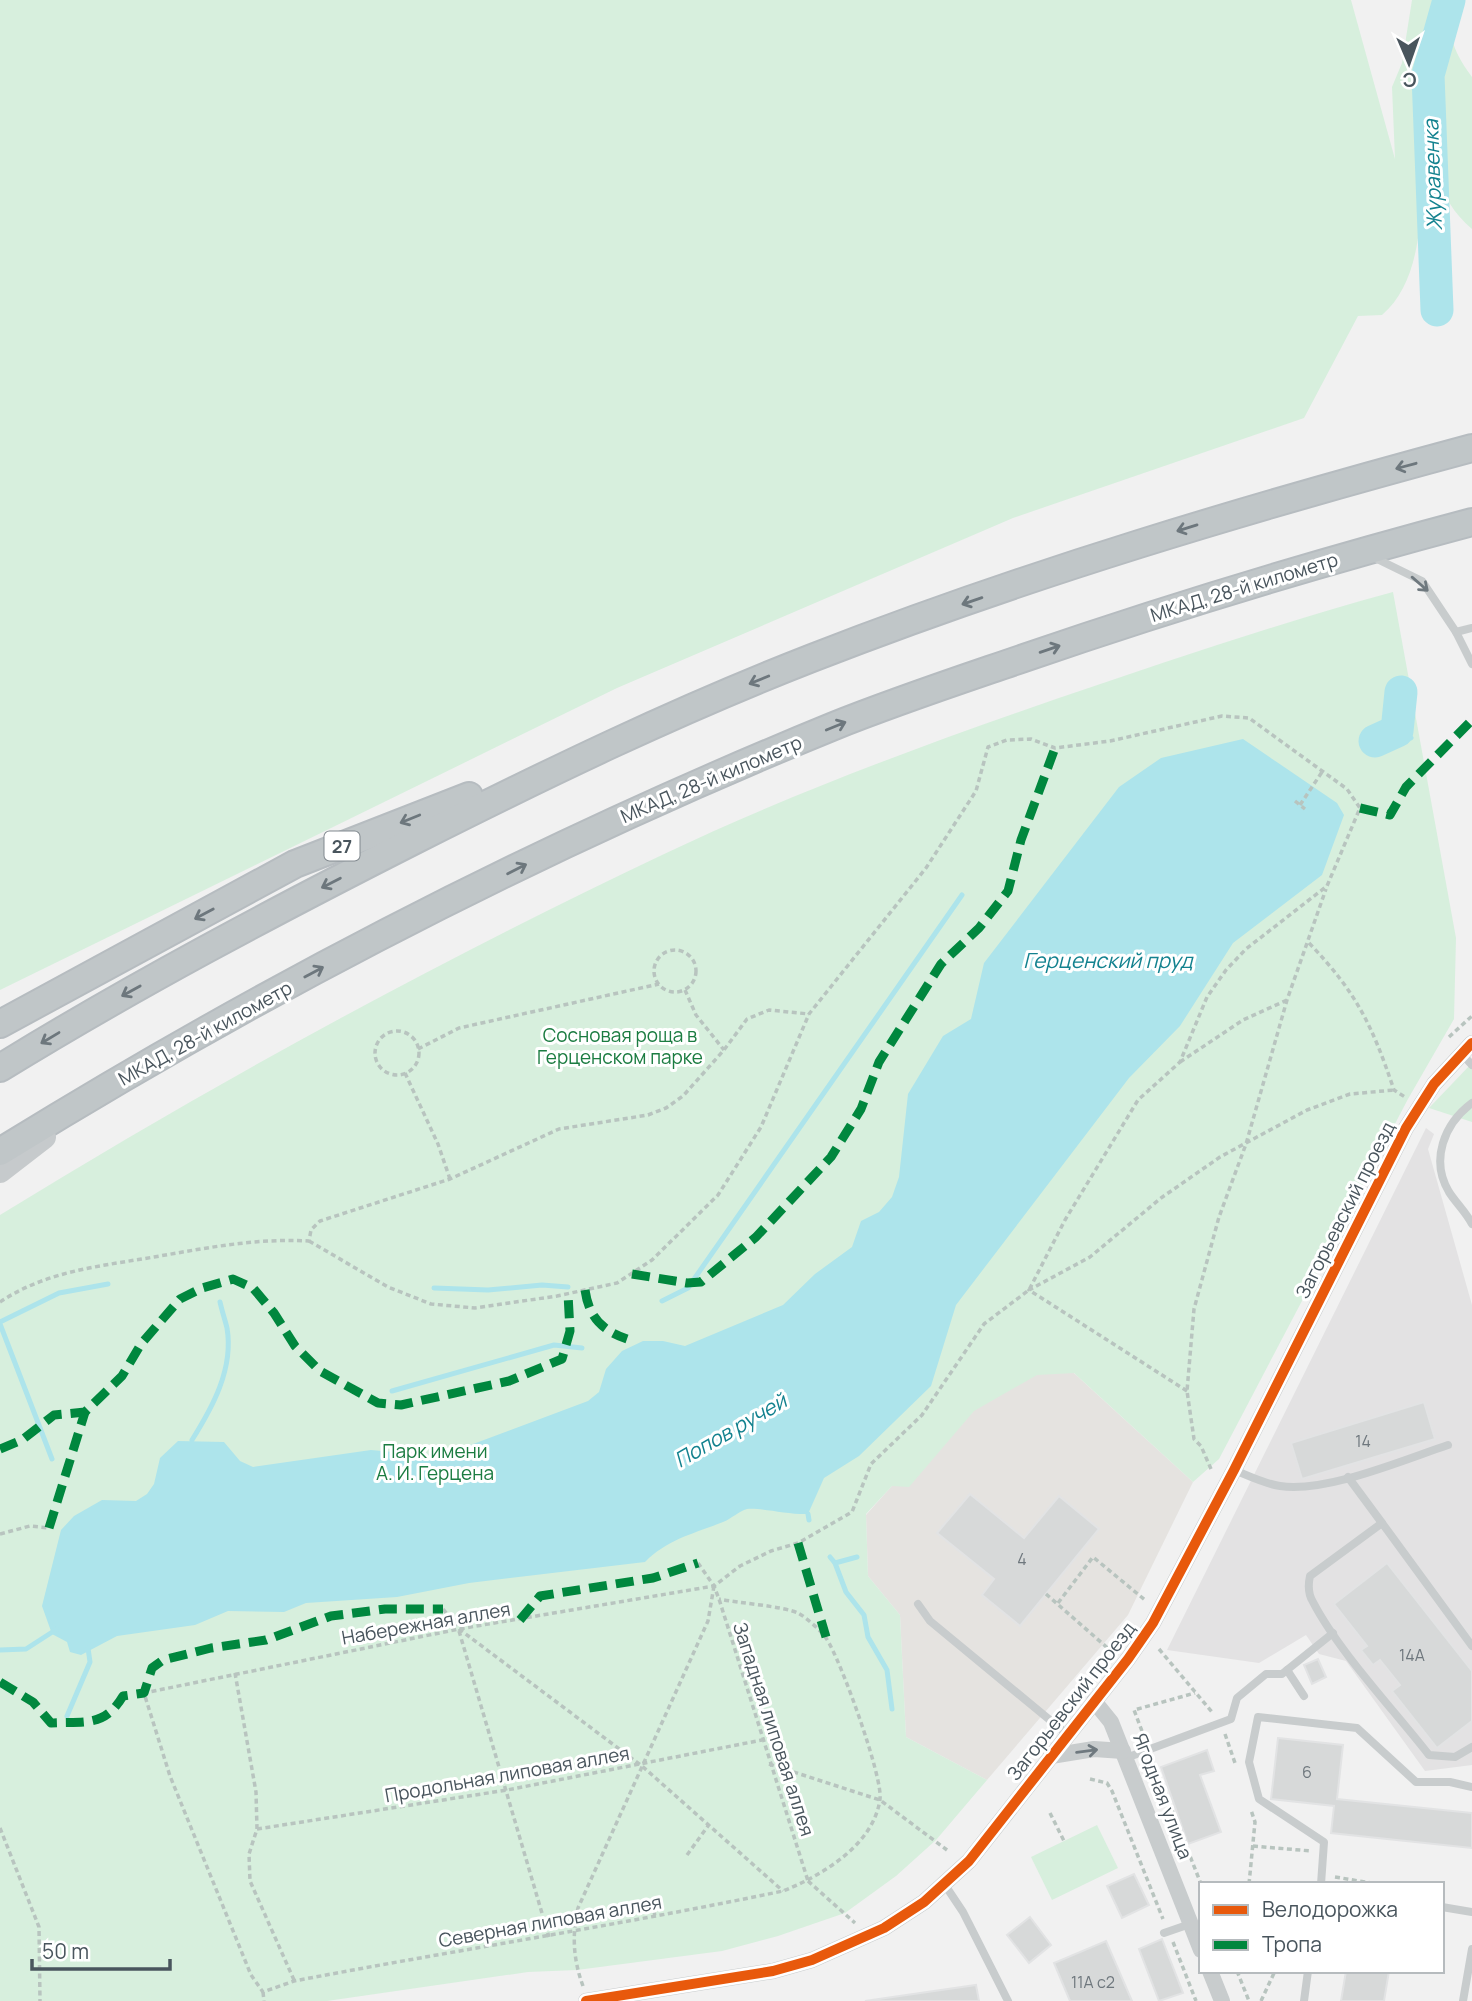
<svg xmlns="http://www.w3.org/2000/svg" width="1472" height="2001" font-family="Manrope,sans-serif">
	<style>
		.commercial { fill: #e5e3e0 }
		.education { fill: #e3e2e3 }
		.green { fill: #d7efdd }
		.water { fill: #ade4eb }
		.lines { fill: none; stroke-linecap: round; stroke-linejoin: round }
		.stream { stroke: #ade4eb; stroke-width: 5 }
		.river { stroke: #ade4eb; stroke-width: 33 }
		.building { fill: #d7d9d9; stroke: #e2e3e4; stroke-width: 2 }
		.trunk-casing { stroke: #b6bcc0; stroke-width: 30 }
		.path { stroke: #b8c4bf; stroke-width: 3.5; stroke-dasharray: 5 3.5; stroke-linecap: butt }
		.service { stroke: #c8cccd; stroke-width: 8 }
		.minor { stroke: #c8cccd; stroke-width: 16 }
		.primary { stroke: #c6cacc; stroke-width: 24 }
		.trunk { stroke: #c0c6c8; stroke-width: 26 }
		.quiet { stroke: #00873e; stroke-width: 9; stroke-dasharray: 18 9; stroke-linecap: butt }
		.cycleway-casing { stroke: #fff; stroke-width: 15 }
		.cycleway { stroke: #e8590c; stroke-width: 10 }
		.oneway { stroke: #6d777d }
		.oneway2 { stroke: #6f797f }
		.labels { text-anchor: middle; dominant-baseline: central; stroke-width: 6; stroke-linejoin: round; paint-order: stroke }
		.number-label { font-size: 16px; fill: #6e777d }
		.shield { fill: #fff; stroke: #80888e; stroke-width: 2 }
		.shield-label { font-size: 18px; font-weight: bold; fill: #49555d }
		.street-label { font-size: 19px; fill: #49555d; stroke: #fff }
		.park-label { font-size: 19px; fill: #1b7c41; stroke: #fff }
		.water-label { font-size: 21px; font-style: italic; fill: #13828f; stroke: #fff }
	</style>
	<rect width="100%" height="100%" fill="#f1f1f1"/>
	<!-- commercial -->
	<path class="commercial" d="M1029,1332L1193,1482L1128,1615L987,1780L906,1737L900,1615L868,1576L866,1515Z"/>
	<!-- education -->
	<path class="education" d="M1426,1128L1434,1134L1428,1149L1472,1305V1765L1425,1771L1346,1661L1319,1654L1306,1635L1259,1663L1167,1650Z"/>
	<!-- green -->
	<g class="green">
		<path d="M0,0H1351L1395,159L1392,87L1402,63L1412,0H1463C1440,26 1454,53 1472,77V229C1432,192 1450,185 1436,142L1421,139C1422,193 1427,277 1382,315L1358,316L1304,418L1013,518L617,688L0,990Z"/>
		<path d="M1393,592L1456,938L1454,1019L1408,1099L1219,1459L1193,1482L1074,1373L1037,1375L974,1411L909,1487L892,1486L866,1514L868,1576L900,1615L906,1737L987,1780L936,1840L896,1876L845,1913L778,1936L722,1951L577,1970L528,1972L327,2001H0V1215C214,1083 435,963 662,855C790,794 923,745 1056,699C1168,661 1279,623 1393,592Z"/>
		<path d="M1472,1063V1122L1429,1108Z"/>
		<path d="M1097,1825L1118,1868L1052,1900L1031,1857Z"/>
	</g>
	<!-- water -->
	<path class="water" d="M1243,739L1337,803L1344,815L1322,875L1233,943L1180,1026L1129,1078L956,1305L931,1386L859,1456L824,1478L808,1514C790,1515 758,1507 747,1509C739,1511 731,1519 723,1522C693,1534 668,1539 645,1562L469,1583L397,1597L306,1603L284,1612L228,1611L195,1625L117,1636L81,1655L70,1652L67,1642L52,1634L42,1606L61,1530L74,1516L102,1500L136,1501L147,1494L154,1484L160,1458L178,1441L224,1442L240,1461L253,1467L371,1450L426,1455L449,1453L588,1401L599,1392L606,1369L622,1351L643,1341H663L685,1346L783,1305L815,1274L852,1247L861,1221L879,1212L892,1197L899,1177L908,1094L943,1036L971,1019L984,963L1119,787L1161,758Z"/>
	<g class="lines">
		<!-- stream -->
		<g class="stream">
			<path d="M1397,731L1411,738"/>
			<path d="M434,1288L488,1290L542,1285L568,1287"/>
			<path d="M662,1301L688,1288L692,1282L962,895"/>
			<path d="M0,1322L59,1293L108,1284"/>
			<path d="M0,1324L52,1459"/>
			<path d="M392,1391L554,1345L582,1348"/>
			<path d="M192,1440C212,1408 234,1369 227,1328C225,1320 222,1311 220,1302"/>
			<path d="M808,1514L809,1520"/>
			<path d="M830,1557L835,1563L857,1557"/>
			<path d="M835,1563L846,1592L864,1615L868,1637L887,1670L892,1709"/>
			<path d="M0,1650L26,1649L57,1629"/>
			<path d="M67,1716L90,1662L88,1648"/>
		</g>
		<!-- river -->
		<g class="river">
			<path d="M1437,310L1428,75L1449,0"/>
			<path d="M1375,741L1397,731L1401,692"/>
		</g>
	</g>
	<!-- building -->
	<g class="building">
		<path d="M1424,1402L1435,1439L1302,1479L1291,1443Z"/>
		<path d="M970,1494L1024,1538L1059,1496L1099,1529L1020,1626L982,1595L994,1579L937,1533Z"/>
		<path d="M1387,1563L1472,1671V1721L1437,1748L1392,1691L1400,1685L1380,1660L1373,1665L1361,1650L1367,1646L1334,1604Z"/>
		<path d="M1318,1659L1326,1677L1312,1684L1304,1665Z"/>
		<path d="M1278,1738L1343,1745L1337,1799L1472,1813V1848L1331,1833L1334,1806L1271,1799Z"/>
		<path d="M1207,1750L1214,1771L1200,1775L1221,1832L1188,1844L1161,1767Z"/>
		<path d="M1134,1874L1149,1905L1122,1918L1107,1886Z"/>
		<path d="M1030,1917L1051,1945L1029,1963L1007,1935Z"/>
		<path d="M1162,1939L1183,1993L1159,2001L1139,1949Z"/>
		<path d="M1106,1941L1132,2001H1070L1054,1963Z"/>
		<path d="M1346,1971H1389L1384,2001H1341Z"/>
		<path d="M976,1985L979,2001H865Z"/>
	</g>
	<g class="lines">
		<!-- trunk casing -->
		<g class="trunk-casing">
			<g id="trunk">
				<path d="M0,1024L295,864L469,796"/>
				<path d="M0,1068C135,985 275,911 417,839C546,774 676,711 812,658C1027,574 1249,508 1472,448"/>
				<path d="M0,1152C265,988 545,844 834,726C896,701 960,680 1024,658C1172,607 1321,562 1472,522"/>
			</g>
		</g>
		<!-- path -->
		<g class="path">
			<path d="M1295,801L1305,809"/>
			<path d="M1300,805L1322,772"/>
			<path d="M1309,943C1357,993 1372,1025 1394,1090L1405,1097"/>
			<circle cx="675" cy="971" r="21"/>
			<path d="M685,990L696,1015L724,1050"/>
			<circle cx="397" cy="1053" r="22"/>
			<path d="M1449,1037L1472,1016"/>
			<path d="M418,1049L459,1028L659,984"/>
			<path d="M1180,1062L1243,1020L1287,1000"/>
			<path d="M405,1073L438,1144L450,1179"/>
			<path d="M309,1241L388,1287L431,1304L475,1308L557,1296L617,1283L652,1260L718,1195L761,1127L809,1014L926,868L976,791L988,747L1007,740L1031,739L1055,748L1110,741L1222,716L1249,718L1347,789L1360,808L1327,886L1246,949L1226,970L1207,997L1180,1062L1138,1100L1065,1220L1029,1290L984,1324L922,1415L871,1464L852,1512L798,1543L771,1551L740,1566L714,1586L459,1629L144,1693L170,1776L251,1975L263,1992L294,1981C457,1950 620,1925 783,1891C821,1876 874,1845 880,1799C883,1777 840,1658 826,1638C821,1631 806,1617 798,1613C782,1606 738,1603 719,1599"/>
			<path d="M0,1302C46,1271 101,1266 154,1257C206,1248 256,1238 309,1241L311,1230L320,1221L450,1179L559,1129L648,1115L666,1108L683,1096L724,1050L747,1019L769,1010L809,1014"/>
			<path d="M1187,1391L1029,1290L1090,1257L1161,1198L1220,1157L1307,1110L1350,1094L1394,1090"/>
			<path d="M1211,1469L1201,1446L1194,1439L1187,1391L1194,1309L1219,1217L1246,1144L1287,1000L1326,889"/>
			<path d="M0,1534L30,1526L49,1528"/>
			<path d="M698,1563L714,1586L719,1599L808,1881"/>
			<path d="M1046,1594L1111,1651"/>
			<path d="M1058,1603L1093,1557L1145,1600"/>
			<path d="M443,1609L459,1629L642,1766L783,1891"/>
			<path d="M459,1631L549,1937"/>
			<path d="M1159,1649L1212,1712"/>
			<path d="M235,1673L256,1792L257,1829L249,1854L250,1881L294,1980"/>
			<path d="M1225,1734L1235,1763"/>
			<path d="M1145,1739L1134,1710L1195,1693"/>
			<path d="M1153,1762L1201,1884"/>
			<path d="M769,1764L880,1800L947,1850"/>
			<path d="M1090,1779L1107,1783L1112,1791L1163,1919"/>
			<path d="M1050,1813L1064,1841"/>
			<path d="M0,1828L39,1927L40,2001"/>
			<path d="M257,1829L507,1790L762,1740"/>
			<path d="M1253,1846L1311,1851"/>
			<path d="M687,1855L708,1826"/>
			<path d="M1335,1877L1377,1884"/>
			<path d="M808,1881L855,1923"/>
			<path d="M1249,1884L1255,1822L1251,1810"/>
			<path d="M653,1902L655,1918"/>
			<path d="M1173,1942L1196,2001"/>
			<path d="M1237,1971L1249,2001"/>
			<path d="M583,1986C573,1959 572,1935 578,1908L708,1621L714,1586"/>
			<path d="M263,1992L264,2001"/>
			<path d="M1261,2001L1275,1971"/>
		</g>
		<!-- service -->
		<g class="service">
			<path d="M1373,557L1422,581L1456,632L1472,664"/>
			<path d="M1456,632L1472,628"/>
			<path d="M1461,1053L1472,1065"/>
			<path d="M1472,1103C1444,1124 1430,1160 1449,1192C1456,1203 1466,1212 1472,1224"/>
			<path d="M1234,1470C1249,1476 1265,1484 1280,1486C1326,1493 1403,1460 1448,1445"/>
			<path d="M1348,1477L1382,1523"/>
			<path d="M918,1604L930,1621L1068,1735"/>
			<path d="M1472,1646L1382,1523L1310,1576C1308,1585 1308,1594 1313,1602C1339,1652 1394,1710 1429,1755L1455,1757L1472,1747"/>
			<path d="M1287,1670L1304,1696"/>
			<path d="M1126,1758L1231,1719L1237,1698L1266,1674H1282L1333,1633"/>
			<path d="M1321,1884L1324,1842L1259,1799L1249,1762L1258,1717L1357,1728L1416,1782H1450L1472,1787"/>
			<path d="M945,1885L963,1912L1008,2001"/>
			<path d="M1442,1907L1472,1912"/>
			<path d="M1164,1933L1190,1924"/>
			<path d="M1304,2001L1308,1971"/>
			<path d="M1463,2001L1472,1949"/>
		</g>
		<!-- minor -->
		<g class="minor">
			<path d="M1094,1701L1111,1722L1201,1950"/>
			<path d="M1051,1756L1094,1749L1123,1751"/>
			<path d="M1210,1971L1222,2001"/>
			<path d="M586,2001L773,1971L812,1960L884,1928L924,1902L969,1861L1128,1659L1153,1623L1234,1470L1406,1128L1434,1084L1472,1043"/>
		</g>
		<!-- primary -->
		<path class="primary" d="M0,1171L44,1137"/>
		<!-- trunk -->
		<use href="#trunk" class="trunk"/>
		<!-- quiet -->
		<g class="quiet">
			<path d="M1360,808L1390,815L1406,787L1472,720"/>
			<path d="M632,1274L687,1283L701,1282L756,1237L831,1157L861,1109L879,1062L941,964L979,928L1008,891L1021,840L1055,748"/>
			<path d="M585,1290C589,1317 601,1330 627,1339"/>
			<path d="M0,1449L22,1440L54,1415L85,1412L122,1376L141,1344L180,1299L202,1288L233,1279L253,1288L274,1313L295,1346L320,1371L378,1403L401,1405L509,1381L562,1359L570,1331L568,1294"/>
			<path d="M49,1528L85,1412"/>
			<path d="M798,1543L826,1637"/>
			<path d="M520,1620L540,1596L653,1578L698,1563"/>
			<path d="M0,1682L33,1702L51,1723C84,1721 104,1728 123,1696L144,1693L152,1668L163,1660L211,1648L266,1640L331,1616L385,1609H443"/>
		</g>
		<!-- cycleway casing -->
		<g class="cycleway-casing">
			<path id="cycleway" d="M586,2001L773,1971L812,1960L884,1928L924,1902L969,1861L1128,1659L1153,1623L1234,1470L1406,1128L1434,1084L1472,1043"/>
		</g>
		<!-- cycleway -->
		<use href="#cycleway" class="cycleway"/>
	</g>
	<!-- one-way arrows -->
	<defs><path id="oneway-shaft" d="M-6 0H5M1.5-3L5.5 0L1.5 3" fill="none" stroke-width="1.6" stroke-linecap="round" stroke-linejoin="round" transform="scale(1.75)"/></defs>
	<g class="oneway">
		<use href="#oneway-shaft" transform="translate(1406 466) rotate(165)"/>
		<use href="#oneway-shaft" transform="translate(1187 528) rotate(163)"/>
		<use href="#oneway-shaft" transform="translate(972 601) rotate(161)"/>
		<use href="#oneway-shaft" transform="translate(1050 649) rotate(-19)"/>
		<use href="#oneway-shaft" transform="translate(759 680) rotate(158)"/>
		<use href="#oneway-shaft" transform="translate(836 726) rotate(-22)"/>
		<use href="#oneway-shaft" transform="translate(410 819) rotate(158)"/>
		<use href="#oneway-shaft" transform="translate(517 869) rotate(-27)"/>
		<use href="#oneway-shaft" transform="translate(331 883) rotate(153)"/>
		<use href="#oneway-shaft" transform="translate(204 914) rotate(152)"/>
		<use href="#oneway-shaft" transform="translate(314 972) rotate(-28)"/>
		<use href="#oneway-shaft" transform="translate(131 991) rotate(151)"/>
		<use href="#oneway-shaft" transform="translate(50 1038) rotate(149)"/>
	</g>
	<g class="oneway2">
		<use href="#oneway-shaft" transform="translate(1420 584) rotate(41)"/>
		<use href="#oneway-shaft" transform="translate(1087 1751) rotate(-7)"/>
	</g>
	<g class="labels">
		<!-- number labels -->
		<g class="number-label">
			<text x="1363" y="1441">14</text>
			<text x="1022" y="1559">4</text>
			<text x="1412" y="1655">14А</text>
			<text x="1307" y="1772">6</text>
			<text x="1093" y="1982">11А с2</text>
		</g>
		<!-- shield labels -->
		<rect class="shield" x="324.5" y="831.5" width="35" height="29" rx="5"/>
		<g class="shield-label">
			<text x="342" y="846">27</text>
		</g>
		<!-- street labels -->
		<g class="street-label">
			<text transform="translate(1244 587) rotate(-17)">МКАД, 28-й километр</text>
			<text transform="translate(711 779) rotate(-23)">МКАД, 28-й километр</text>
			<text transform="translate(205 1033) rotate(-29)">МКАД, 28-й километр</text>
			<text transform="translate(1345 1210) rotate(-63)">Загорьевский проезд</text>
			<text transform="translate(426 1623) rotate(-10)">Набережная аллея</text>
			<text transform="translate(1071 1701) rotate(-52)">Загорьевский проезд</text>
			<text transform="translate(774 1729) rotate(72)">Западная липовая аллея</text>
			<text transform="translate(507 1774) rotate(-10)">Продольная липовая аллея</text>
			<text transform="translate(1163 1796) rotate(69)">Ягодная улица</text>
			<text transform="translate(550 1921) rotate(-10)">Северная липовая аллея</text>
		</g>
		<!-- park labels -->
		<g class="park-label">
			<text x="620" y="1035">Сосновая роща в<tspan x="620" dy="22">Герценском парке</tspan></text>
			<text x="435" y="1451">Парк имени<tspan x="435" dy="22">А. И. Герцена</tspan></text>
		</g>
		<!-- water labels -->
		<g class="water-label">
			<text transform="translate(1432 175) rotate(-92)">Журавенка</text>
			<text x="1108" y="960">Герценский пруд</text>
			<text transform="translate(730 1430) rotate(-30)">Попов ручей</text>
		</g>
	</g>
	<!-- legend -->
	<rect x="1199" y="1882" width="245" height="91" fill="#ffffff" stroke="#b6bbbe" stroke-width="2"/>
	<rect x="1213" y="1905" width="35" height="10" fill="#e8590c" stroke="#b6bbbe" stroke-width="2"/>
	<text x="1262" y="1917" font-size="21" fill="#49555d">Велодорожка</text>
	<rect x="1213" y="1940" width="35" height="10" fill="#00873e" stroke="#b6bbbe" stroke-width="2"/>
	<text x="1262" y="1952" font-size="21" fill="#49555d">Тропа</text>
	<!-- north arrow -->
	<g transform="translate(1409 63) rotate(178)" stroke="#ffffff" stroke-width="5" paint-order="stroke">
	<path d="M0-5L12 26L0 18L-12 26Z" fill="#49555d"/>
	<text y="-10" font-size="19" font-weight="bold" text-anchor="middle" fill="#49555d">С</text>
	</g>
	<!-- scale -->
	<path d="M32 1959v10h138v-10" fill="none" stroke="#49555d" stroke-width="3.5"/>
	<text x="42" y="1959" font-size="21" fill="#49555d" stroke="#ffffff" stroke-width="5" paint-order="stroke">50 m</text>
</svg>
